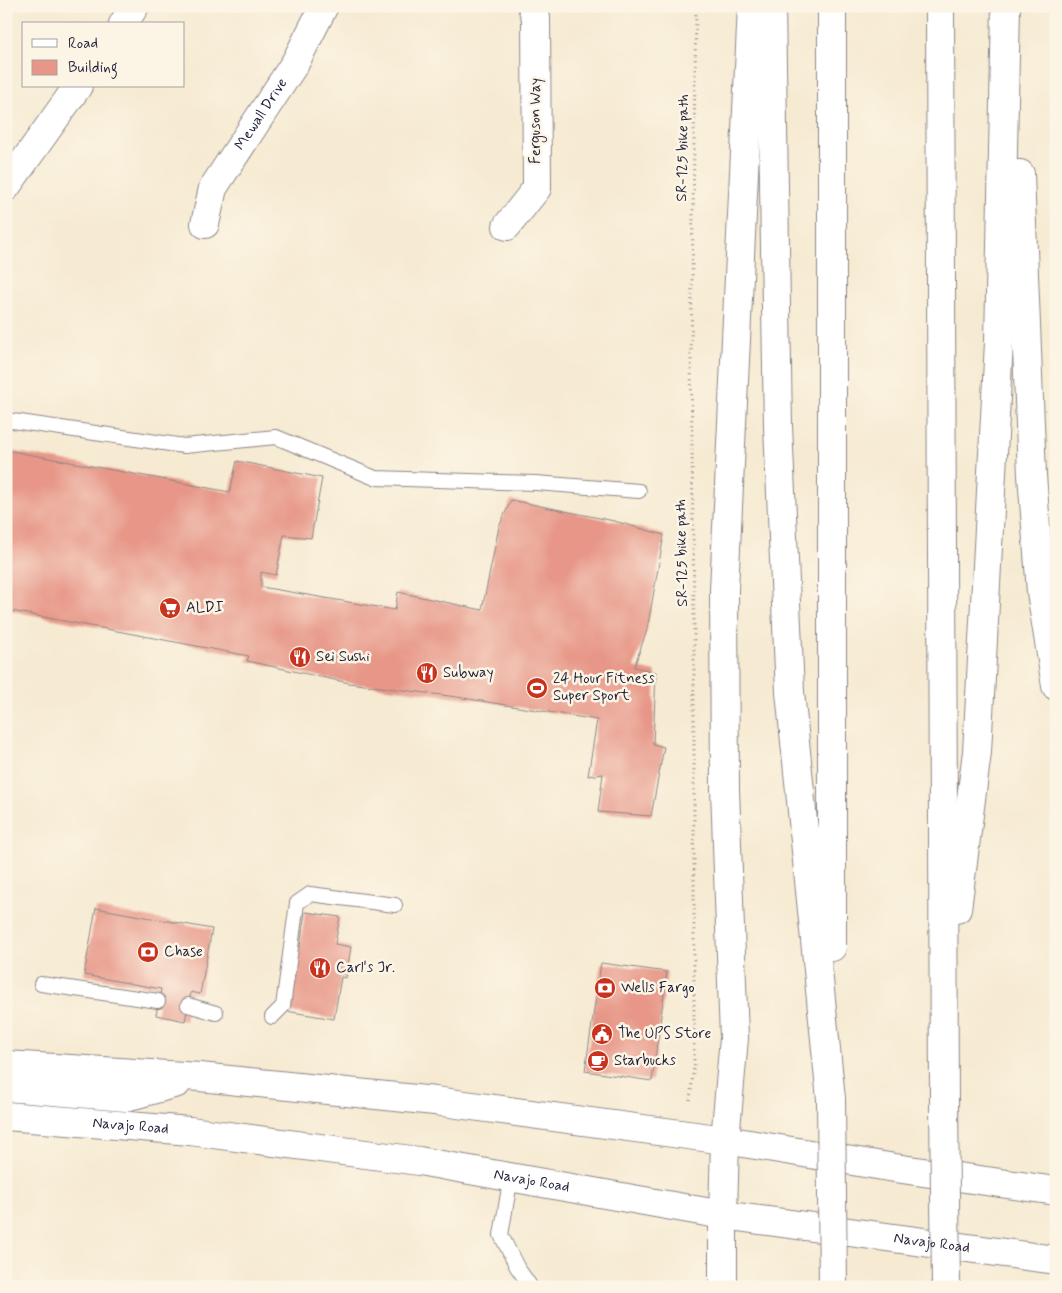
<svg xmlns="http://www.w3.org/2000/svg" width="1062" height="1293" font-family="Mynerve,sans-serif">
	<style>
		.building { fill: #e79687 }
		.lines { fill: none; stroke-linecap: round; stroke-linejoin: round }
		.lane-casing { stroke: #8c8686; stroke-width: 16 }
		.street-casing { stroke: #8c8686; stroke-width: 30 }
		.secondary-casing { stroke: #8c8686; stroke-width: 30 }
		.primary-casing { stroke: #8c8686; stroke-width: 30 }
		.highway-casing { stroke: #8c8686; stroke-width: 30 }
		.path { stroke: #8c8686; stroke-width: 3; stroke-dasharray: 1 4; stroke-linecap: butt }
		.lane { stroke: #fff; stroke-width: 14 }
		.street { stroke: #fff; stroke-width: 28 }
		.secondary { stroke: #fff; stroke-width: 28 }
		.primary { stroke: #fff; stroke-width: 28 }
		.highway { stroke: #fff; stroke-width: 28 }
		.highway-bridge-casing { stroke: #8c8686; stroke-width: 30; stroke-linecap: butt }
		.highway-bridge { stroke: #fff; stroke-width: 28 }
		.labels { text-anchor: middle; dominant-baseline: central; stroke-width: 5; stroke-linejoin: round; paint-order: stroke }
		.street-label { font-size: 15px; fill: #22223b; stroke: #fcf5e5 }
		.poi-label { font-size: 15px; fill: #22223b; stroke: #fcf5e5; text-anchor: start }
	</style>
	<rect width="100%" height="100%" fill="#fcf5e5"/>
	<filter id="ink" filterUnits="userSpaceOnUse"><feTurbulence type="fractalNoise" baseFrequency=".02" numOctaves="2"/><feDisplacementMap in="SourceGraphic" scale="10" xChannelSelector="R" yChannelSelector="G"/><feConvolveMatrix kernelMatrix="1 2 1 2 8 2 1 2 1" color-interpolation-filters="sRGB"/></filter>
	<filter id="wash" filterUnits="userSpaceOnUse"><feTurbulence type="fractalNoise" baseFrequency=".0096" numOctaves="4" result="noise"/><feDisplacementMap in="SourceGraphic" scale="20" xChannelSelector="R" yChannelSelector="G"/><feGaussianBlur stdDeviation="1.12" result="paint"/><feColorMatrix in="noise" values="0 0 0 0 0 0 0 0 0 0 0 0 0 0 0 0 0 1.4 0 .05"/><feComposite in="paint" operator="in"/></filter>
	<g filter="url(#wash)">
		<rect width="100%" height="100%" fill="#f6ead2"/>
		<g id="blocks">
			<!-- building -->
			<g class="building">
				<path d="M6,450L230,492L237,461L322,478L311,538L284,535L276,575L261,572V587L395,610L398,592L482,610L499,527L511,500L614,521L664,535L647,630L634,667L656,672L653,744L664,747L651,816L598,812L603,774L588,776L597,720L457,697L349,683L247,661L249,656L6,610Z"/>
				<path d="M96,908L212,929L200,994L191,992L185,1021L156,1015L161,989L84,975Z"/>
				<path d="M305,912L340,917L335,944L351,947L346,978L341,977L334,1019L286,1011L293,945L300,947Z"/>
				<path d="M601,963L667,972L652,1081L585,1071Z"/>
			</g>
		</g>
	</g>
	<g filter="url(#ink)">
		<use href="#blocks" fill-opacity="0" stroke="#8c8686" stroke-width="1"/>
		<g class="lines">
			<!-- lane casing -->
			<g class="lane-casing">
				<g id="lane">
					<path d="M6,420L184,446L276,437L375,478L536,483L639,491"/>
					<path d="M41,984L158,1001"/>
					<path d="M188,1005L216,1013"/>
					<path d="M272,1017L283,1006L297,903L310,894L395,905"/>
					<path d="M511,1176L501,1235L517,1267L531,1287"/>
				</g>
			</g>
			<!-- street casing -->
			<g class="street-casing">
				<g id="street">
					<path id="s1" d="M205,224L213,188L295,63L324,6"/>
					<path d="M507,226L537,188L536,18L532,6"/>
				</g>
			</g>
			<!-- secondary casing -->
			<g class="secondary-casing">
				<g id="secondary">
					<path d="M123,24L135,6"/>
					<path d="M6,187L78,86"/>
				</g>
			</g>
			<!-- primary casing -->
			<g class="primary-casing">
				<g id="primary">
					<path d="M6,1065L200,1077L435,1101L725,1140L895,1168L1056,1191"/>
					<path d="M6,1087L126,1097L177,1083"/>
					<path id="s2" d="M6,1116L190,1131L419,1161L723,1215L1056,1260"/>
				</g>
			</g>
			<!-- highway casing -->
			<g class="highway-casing">
				<g id="highway">
					<path d="M771,6L778,427L790,692L831,1099"/>
					<path d="M940,6L944,1104"/>
					<path d="M1020,174L1032,475L1041,592L1056,686"/>
					<path d="M957,909L977,752L999,342L1006,6"/>
					<path d="M832,947V6"/>
					<path d="M723,1287V1215L725,1140L734,1038L725,789L724,590L752,6"/>
				</g>
			</g>
			<!-- path -->
			<path class="path" d="M690,1100L694,1066V612L691,355L696,6"/>
			<!-- lane -->
			<use href="#lane" class="lane"/>
			<!-- street -->
			<use href="#street" class="street"/>
			<!-- secondary -->
			<use href="#secondary" class="secondary"/>
			<!-- primary -->
			<use href="#primary" class="primary"/>
			<!-- highway -->
			<use href="#highway" class="highway"/>
			<!-- highway-bridge casing -->
			<g class="highway-bridge-casing">
				<g id="highway-bridge">
					<path d="M831,1099L833,1287"/>
					<path d="M944,1104L946,1287"/>
				</g>
			</g>
			<!-- highway-bridge -->
			<use href="#highway-bridge" class="highway-bridge"/>
		</g>
	</g>
	<!-- icons -->
	<defs>
		<g id="supermarket-disc" transform="scale(1.125)"><circle r="9.5" fill="#c8321e" stroke="#fcf5e5"/><path d="M-6-5.5h2.5l.6 2H6L4.5 2H-2.5L-4.4-4H-6ZM-1.5 3.2a1.3 1.3 0 1 0 .1 0ZM3 3.2a1.3 1.3 0 1 0 .1 0Z" fill="#fff"/></g>
		<g id="restaurant-disc" transform="scale(1.125)"><circle r="9.5" fill="#c8321e" stroke="#fcf5e5"/><path d="M-5-6h1v4h1v-4h1v4h1v-4h1v5L-1.5 .5V6h-2V.5L-5-1ZM5-6V6H3V1.5H1.5Q1.5-4 5-6Z" fill="#fff"/></g>
		<g id="stadium-disc" transform="scale(1.125)"><circle r="9.5" fill="#c8321e" stroke="#fcf5e5"/><path d="M0-5a6.5 5 0 1 0 0 10a6.5 5 0 1 0 0-10ZM-3.5-1.8h7v3.6h-7Z" fill="#fff"/></g>
		<g id="bank-disc" transform="scale(1.125)"><circle r="9.5" fill="#c8321e" stroke="#fcf5e5"/><path d="M-6-4H6V4H-6ZM0-2.3a2.3 2.3 0 1 0 0 4.6a2.3 2.3 0 1 0 0-4.6Z" fill="#fff"/></g>
		<g id="civic-disc" transform="scale(1.125)"><circle r="9.5" fill="#c8321e" stroke="#fcf5e5"/><path d="M-.6-6.5H3V-4.5H.6V-3L4-1V1h2V6H-6V1h2V-1L-.6-3ZM-1.2 2.5V6h2.4V2.5Z" fill="#fff"/></g>
		<g id="cafe-disc" transform="scale(1.125)"><circle r="9.5" fill="#c8321e" stroke="#fcf5e5"/><path d="M-5.5-4.5H6V0H3Q3 3.5 0 3.5H-2.5Q-5.5 3.5-5.5 0ZM3-3.2v2h1.7v-2ZM-6 4.5H4V6H-6Z" fill="#fff"/></g>
	</defs>
	<g fill-rule="evenodd">
		<use href="#supermarket-disc" x="170" y="608"/>
		<use href="#restaurant-disc" x="300" y="657"/>
		<use href="#restaurant-disc" x="427" y="673"/>
		<use href="#stadium-disc" x="537" y="688"/>
		<use href="#bank-disc" x="148" y="952"/>
		<use href="#restaurant-disc" x="320" y="968"/>
		<use href="#bank-disc" x="605" y="988"/>
		<use href="#civic-disc" x="602" y="1034"/>
		<use href="#cafe-disc" x="598" y="1061"/>
	</g>
	<g class="labels">
		<!-- street labels -->
		<g class="street-label">
			<text stroke="none"><textPath href="#s1" startOffset="125">Mewall Drive</textPath></text>
			<text transform="translate(536 121) rotate(-90)">Ferguson Way</text>
			<text transform="translate(683 148) rotate(-89)">SR-125 bike path</text>
			<text transform="translate(682 553) rotate(-91)">SR-125 bike path</text>
			<text stroke="none"><textPath href="#s2" startOffset="125">Navajo Road</textPath></text>
			<text stroke="none"><textPath href="#s2" startOffset="530">Navajo Road</textPath></text>
			<text stroke="none"><textPath href="#s2" startOffset="935">Navajo Road</textPath></text>
		</g>
		<!-- poi labels -->
		<g class="poi-label">
			<text x="186" y="608">ALDI</text>
			<text x="316" y="657">Sei Sushi</text>
			<text x="443" y="673">Subway</text>
			<text x="553" y="679">24 Hour Fitness<tspan x="553" dy="17">Super Sport</tspan></text>
			<text x="164" y="952">Chase</text>
			<text x="336" y="968">Carl's Jr.</text>
			<text x="621" y="988">Wells Fargo</text>
			<text x="618" y="1034">The UPS Store</text>
			<text x="614" y="1061">Starbucks</text>
		</g>
	</g>
	<!-- margin -->
	<rect width="1062" height="1293" fill="none" stroke="#fcf5e5" stroke-width="25"/>
	<!-- legend -->
	<rect x="22" y="22" width="162" height="65" fill="#fcf5e5" stroke="#a5a1a1"/>
	<rect x="32" y="39" width="25" height="8" fill="#ffffff" stroke="#a5a1a1"/>
	<text x="68" y="48" font-size="15" fill="#22223b">Road</text>
	<rect x="32" y="60" width="25" height="15" fill="#e79687" stroke="#a5a1a1"/>
	<text x="68" y="72" font-size="15" fill="#22223b">Building</text>
</svg>
